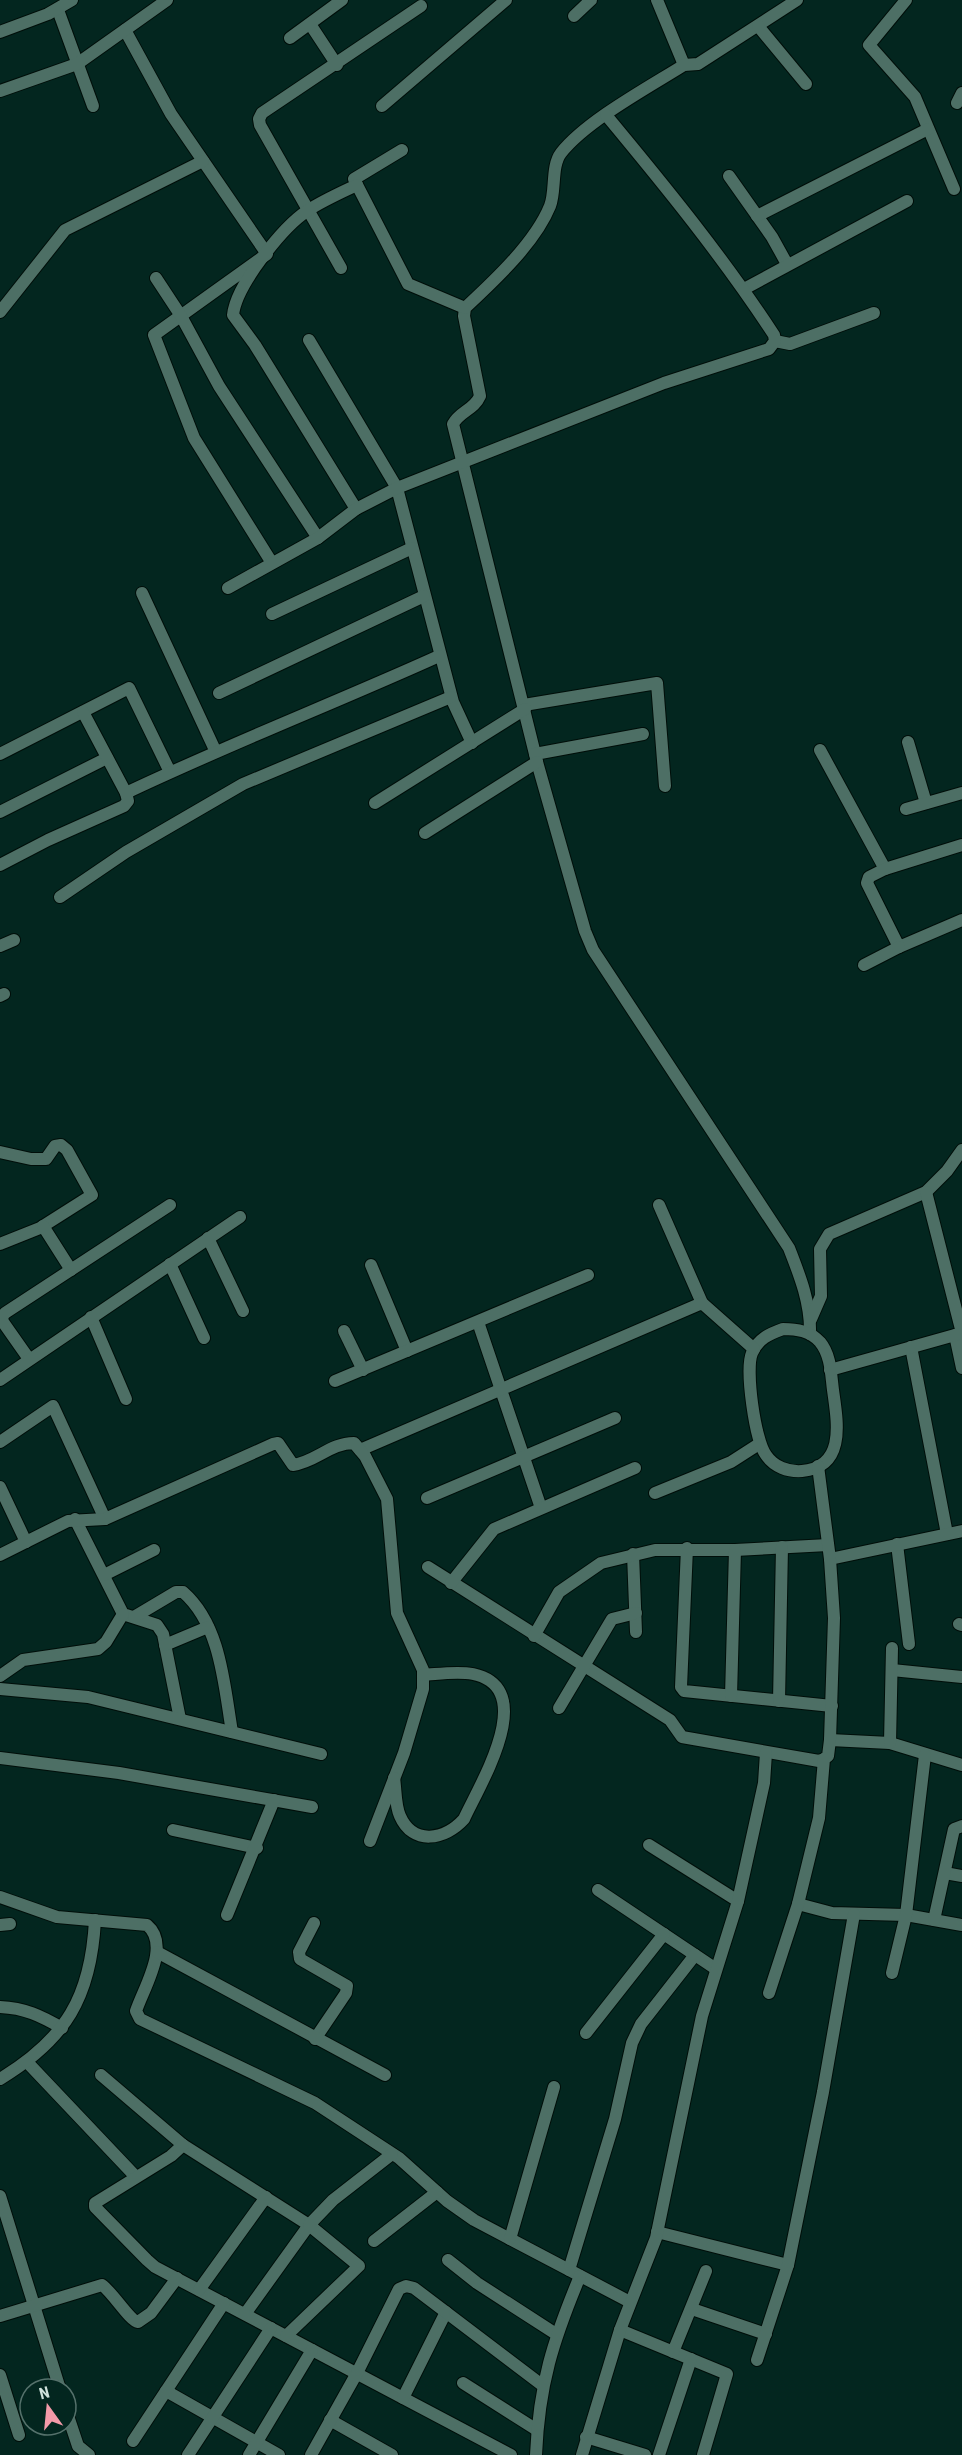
<svg xmlns="http://www.w3.org/2000/svg" width="962" height="2455" font-family="'Roboto Condensed',sans-serif">
	<style>
		.lines { fill: none; stroke-linecap: round; stroke-linejoin: round }
		.street-casing { stroke: #000e09; stroke-width: 14 }
		.street { stroke: #4d6f65; stroke-width: 12 }
	</style>
	<rect width="100%" height="100%" fill="#03261f"/>
	<g class="lines">
		<!-- street casing -->
		<g class="street-casing">
			<g id="street">
				<path d="M657,0L684,65"/>
				<path d="M797,0L698,64L684,65C649,87 586,121 561,153C551,166 556,191 550,206C535,243 494,281 465,308L464,316L480,396C474,410 460,411 453,424L537,762L585,931L593,950L789,1248C800,1276 811,1304 810,1334"/>
				<path d="M906,0L869,45L915,97L954,189"/>
				<path d="M58,10L93,106"/>
				<path d="M574,16L591,0"/>
				<path d="M310,24L337,65"/>
				<path d="M758,26L806,84"/>
				<path d="M125,30L171,114L267,254L154,335L194,438L272,563"/>
				<path d="M0,32L48,14L72,0"/>
				<path d="M290,38L342,0"/>
				<path d="M0,91L77,64L167,0"/>
				<path d="M957,103L962,93"/>
				<path d="M382,106L506,0"/>
				<path d="M402,150L354,179L408,284L465,308"/>
				<path d="M729,176L772,237L787,264"/>
				<path d="M757,216L928,129"/>
				<path d="M341,268L260,125L259,119L262,113L421,6"/>
				<path d="M156,278L181,316L219,386L318,538"/>
				<path d="M744,289L907,201"/>
				<path d="M0,312L65,230L203,161"/>
				<path d="M309,340L397,488L453,702L472,743"/>
				<path d="M775,341L790,344L874,313"/>
				<path d="M356,509L255,345L233,315C236,285 283,227 307,211C322,201 340,193 357,185"/>
				<path d="M228,588L318,538L356,509L397,488L664,383L769,349L775,341L774,335C723,257 665,186 606,115"/>
				<path d="M142,593L215,750"/>
				<path d="M272,614L412,548"/>
				<path d="M219,693L424,596"/>
				<path d="M524,705L657,683L665,786"/>
				<path d="M908,742L926,803"/>
				<path d="M820,750L885,869"/>
				<path d="M0,754L129,688L170,772"/>
				<path d="M535,754L643,734"/>
				<path d="M126,793C229,744 335,703 439,656"/>
				<path d="M375,803L525,709"/>
				<path d="M906,809L962,793"/>
				<path d="M0,812L107,758"/>
				<path d="M425,833L537,762"/>
				<path d="M962,845L885,869L869,877L867,883L899,947L962,920"/>
				<path d="M0,865L48,840L124,806L128,801L126,793L83,712"/>
				<path d="M60,897L126,852L243,784L451,697"/>
				<path d="M0,946L14,940"/>
				<path d="M864,965L899,947"/>
				<path d="M0,996L4,994"/>
				<path d="M0,1152L31,1159H46L55,1146L61,1145L67,1150L92,1195L40,1228L0,1244"/>
				<path d="M659,1205L702,1303"/>
				<path d="M43,1226L71,1270"/>
				<path d="M208,1238L243,1311"/>
				<path d="M170,1264L204,1338"/>
				<path d="M371,1265L407,1351"/>
				<path d="M91,1317L126,1399"/>
				<path d="M811,1319L821,1296L820,1249L829,1234L926,1192L947,1171L962,1150"/>
				<path d="M478,1322L541,1508"/>
				<path d="M783,1329C797,1329 810,1331 820,1342C831,1355 831,1375 833,1390C837,1420 847,1467 802,1471C788,1472 774,1467 766,1455C755,1441 745,1369 752,1353C758,1339 769,1334 783,1329Z"/>
				<path d="M344,1331L363,1370"/>
				<path d="M955,1335L962,1368"/>
				<path d="M911,1347L947,1534"/>
				<path d="M29,1359L3,1322L2,1317L5,1313L170,1205"/>
				<path d="M830,1370L962,1333L926,1192"/>
				<path d="M0,1380L240,1217"/>
				<path d="M335,1381L588,1275"/>
				<path d="M0,1442L53,1406L105,1519"/>
				<path d="M360,1450L702,1303L754,1349"/>
				<path d="M0,1487L26,1542"/>
				<path d="M655,1493L731,1462L759,1444"/>
				<path d="M427,1498L615,1418"/>
				<path d="M75,1519L123,1614L157,1625L163,1634L180,1719"/>
				<path d="M897,1544L909,1644"/>
				<path d="M687,1548L681,1687L684,1691L832,1706"/>
				<path d="M633,1554L636,1632"/>
				<path d="M0,1555L68,1521L105,1519L273,1444L278,1443L293,1465C316,1462 330,1443 354,1443L365,1456L387,1499L397,1613L423,1670V1689L404,1753L370,1841"/>
				<path d="M830,1559L962,1531"/>
				<path d="M428,1567L670,1720L682,1737L819,1761L824,1759"/>
				<path d="M104,1575L154,1550"/>
				<path d="M451,1583L494,1529L635,1468"/>
				<path d="M134,1617L176,1592H183C221,1625 224,1685 232,1732"/>
				<path d="M959,1624L962,1625"/>
				<path d="M534,1636L559,1592L601,1563L655,1550H735L828,1545"/>
				<path d="M165,1645L208,1627"/>
				<path d="M892,1670L962,1677"/>
				<path d="M0,1676L23,1660L98,1649L106,1642L123,1614"/>
				<path d="M0,1689L88,1697L321,1754"/>
				<path d="M731,1696L735,1550"/>
				<path d="M779,1701L782,1547"/>
				<path d="M559,1708L612,1619L636,1613"/>
				<path d="M830,1740L890,1743L962,1765"/>
				<path d="M890,1743L892,1648"/>
				<path d="M0,1758L119,1773L312,1807"/>
				<path d="M394,1778C396,1790 395,1805 400,1816C413,1846 445,1840 464,1819C480,1784 540,1688 473,1674C457,1671 439,1674 423,1675"/>
				<path d="M173,1830L257,1848"/>
				<path d="M649,1845L738,1901"/>
				<path d="M945,1873L962,1876"/>
				<path d="M598,1890L716,1969"/>
				<path d="M0,1897L57,1917L147,1925C171,1945 144,1987 136,2011L140,2019L315,2103L399,2158L447,2201L474,2220L630,2302"/>
				<path d="M798,1904L832,1913L906,1915L962,1925"/>
				<path d="M227,1915L274,1800"/>
				<path d="M934,1920L954,1829L962,1826"/>
				<path d="M314,1923L299,1952L300,1959L347,1986L346,1993L315,2039"/>
				<path d="M0,1925L10,1924"/>
				<path d="M157,1952L385,2075"/>
				<path d="M892,1973L906,1915L925,1755"/>
				<path d="M769,1993L798,1904L819,1818L824,1759L828,1756L830,1740L834,1618L830,1559L818,1466"/>
				<path d="M0,2007C25,2008 41,2016 62,2028"/>
				<path d="M586,2033L664,1934"/>
				<path d="M27,2062L136,2177"/>
				<path d="M101,2075L183,2145L309,2225L245,2314"/>
				<path d="M0,2079C66,2039 91,1997 95,1920"/>
				<path d="M183,2145L171,2156L95,2203V2207L147,2260L155,2267L511,2455"/>
				<path d="M0,2196L60,2389"/>
				<path d="M657,2232L788,2265"/>
				<path d="M510,2239L554,2087"/>
				<path d="M374,2241L437,2192"/>
				<path d="M448,2260L477,2283L556,2334"/>
				<path d="M569,2270L615,2119L632,2043L641,2024L695,1955"/>
				<path d="M199,2290L266,2197"/>
				<path d="M692,2309L766,2334"/>
				<path d="M0,2316L102,2285C113,2293 130,2321 138,2322L151,2313L177,2278"/>
				<path d="M620,2330L727,2374L703,2455"/>
				<path d="M286,2336L359,2266L309,2225L333,2200L392,2154"/>
				<path d="M673,2352L706,2271"/>
				<path d="M757,2360L788,2265L823,2092L854,1914"/>
				<path d="M0,2375L19,2435"/>
				<path d="M463,2383L537,2430"/>
				<path d="M166,2391L279,2455"/>
				<path d="M403,2398L446,2312"/>
				<path d="M66,2410L78,2446L89,2455"/>
				<path d="M330,2420L392,2455"/>
				<path d="M586,2437L645,2455"/>
				<path d="M133,2441L224,2303"/>
				<path d="M188,2455L271,2328"/>
				<path d="M249,2455L312,2350"/>
				<path d="M311,2455L357,2373L399,2289L406,2286L414,2288L542,2385"/>
				<path d="M536,2455C539,2384 553,2341 580,2276"/>
				<path d="M582,2455L620,2330L656,2238L702,2016L738,1901L764,1783L766,1753"/>
				<path d="M659,2455L691,2359"/>
			</g>
		</g>
		<!-- street -->
		<use href="#street" class="street"/>
	</g>
	<!-- north arrow -->
	<g transform="translate(48 2407) rotate(345)"><circle r="28" fill="#03261f" stroke="#55716b" stroke-width="1.5"/>
	<path d="M0-4.5L10 22L0 15L-10 22Z" fill="#f39aa9"/>
	<text y="-9" font-size="16" font-weight="bold" text-anchor="middle" fill="#cfe2dc">N</text>
	</g>
</svg>
